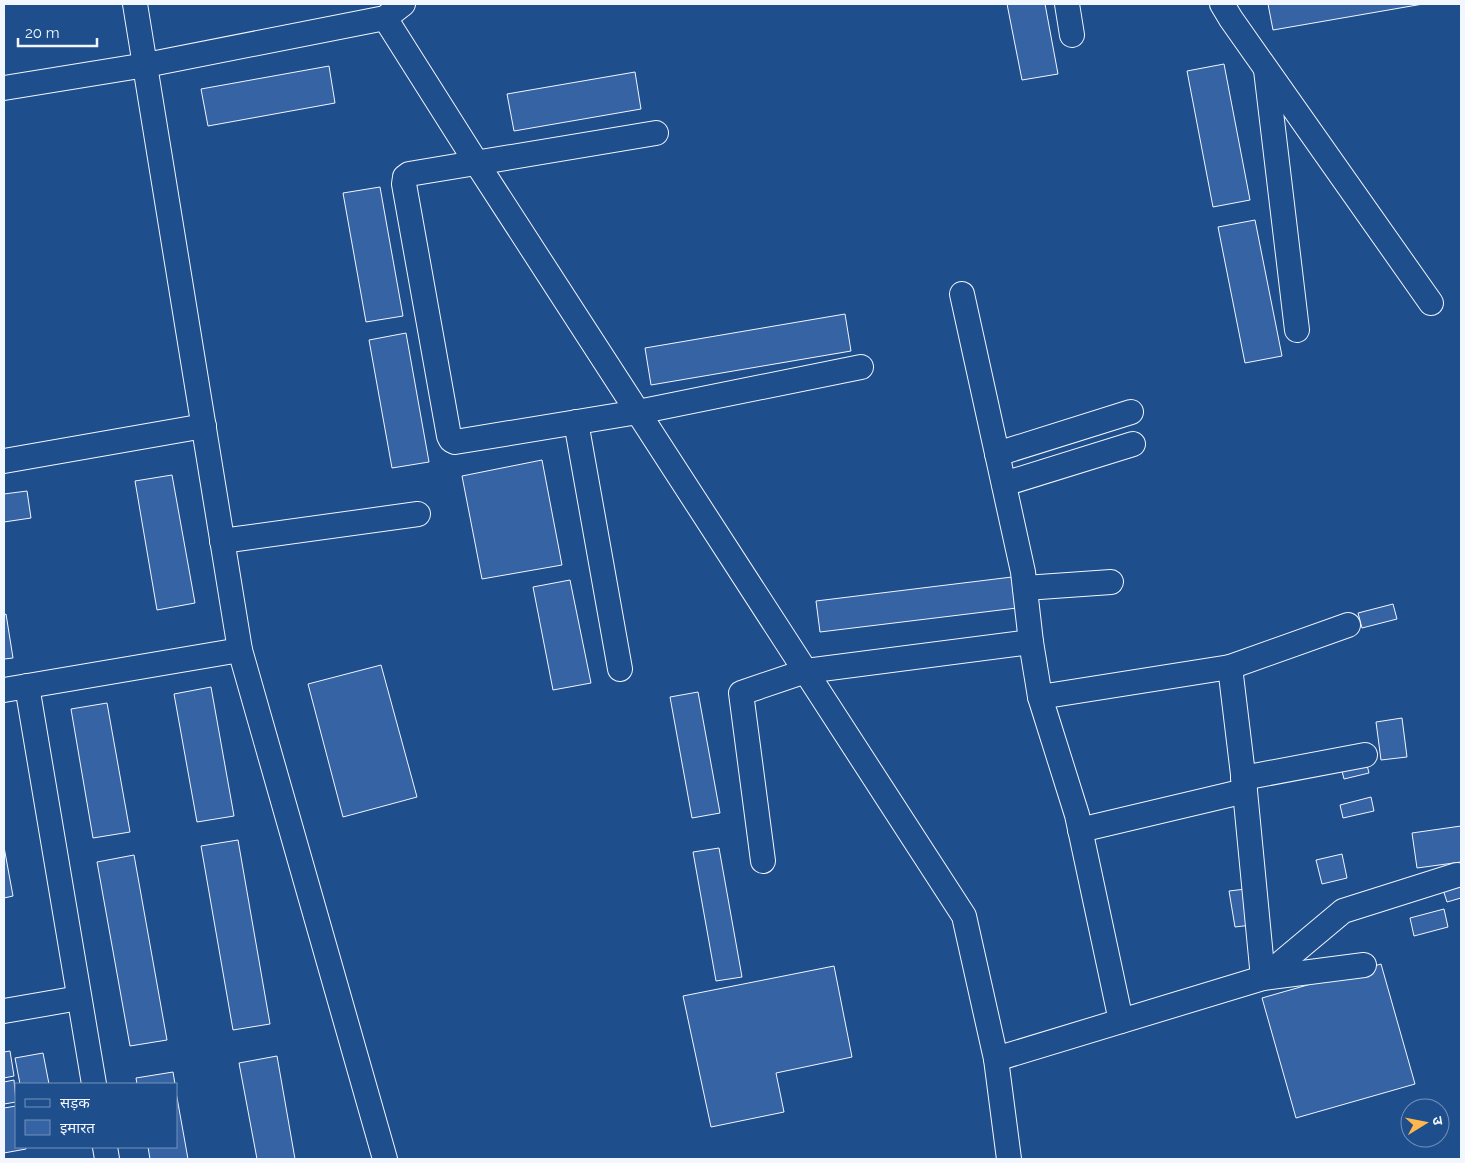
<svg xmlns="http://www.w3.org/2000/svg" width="1465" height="1163" font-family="Raleway,'Noto Sans Devanagari',sans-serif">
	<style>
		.building { fill: #3563a3; stroke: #f2f6ff }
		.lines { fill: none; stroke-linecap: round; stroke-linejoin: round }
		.street-casing { stroke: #f2f6ff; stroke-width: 26 }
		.street { stroke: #1f4e8c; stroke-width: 24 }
	</style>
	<rect width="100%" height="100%" fill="#1f4e8c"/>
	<!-- building -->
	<g class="building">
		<path d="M1007,4H1045L1058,74L1022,80Z"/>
		<path d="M1268,4H1423L1273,30Z"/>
		<path d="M1224,64L1250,200L1213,207L1187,71Z"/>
		<path d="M329,66L335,103L208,126L201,89Z"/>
		<path d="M635,72L641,109L514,131L507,94Z"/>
		<path d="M380,187L403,316L366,322L343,193Z"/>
		<path d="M1255,220L1282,356L1245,363L1218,227Z"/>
		<path d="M845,314L851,351L651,385L645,348Z"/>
		<path d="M406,333L429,462L392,468L369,340Z"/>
		<path d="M542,460L562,565L482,579L462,476Z"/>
		<path d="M172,475L195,603L157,610L135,481Z"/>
		<path d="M27,491L31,518L4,522V494Z"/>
		<path d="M1012,577L1017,608L820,632L816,601Z"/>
		<path d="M570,580L591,683L553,690L533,587Z"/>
		<path d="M1393,604L1397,619L1362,628L1358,613Z"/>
		<path d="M6,614L13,658L4,659V615Z"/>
		<path d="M381,665L417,797L343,817L308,684Z"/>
		<path d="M211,687L234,816L197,822L174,694Z"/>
		<path d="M698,692L720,813L692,818L670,697Z"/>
		<path d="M107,703L130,832L93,838L71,709Z"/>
		<path d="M1402,718L1407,757L1381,760L1376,722Z"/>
		<path d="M1367,765L1369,773L1344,779L1342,771Z"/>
		<path d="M1371,797L1374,811L1343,818L1340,805Z"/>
		<path d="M1461,826V862L1417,868L1412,833Z"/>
		<path d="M238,840L270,1024L233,1030L201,846Z"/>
		<path d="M4,847L13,896L4,898Z"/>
		<path d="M719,848L742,977L716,981L693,852Z"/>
		<path d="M1342,854L1347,878L1322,884L1316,860Z"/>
		<path d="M134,855L167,1040L130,1046L97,862Z"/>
		<path d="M1461,877V898L1447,902L1441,883Z"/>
		<path d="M1246,889L1252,925L1235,927L1229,891Z"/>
		<path d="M1444,909L1448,927L1414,936L1410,918Z"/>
		<path d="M1381,964L1415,1084L1296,1118L1262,998Z"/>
		<path d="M834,966L852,1057L776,1073L784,1112L711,1127L683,996Z"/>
		<path d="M10,1051L14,1076L4,1078V1052Z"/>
		<path d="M43,1053L49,1084H20L15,1058Z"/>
		<path d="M277,1056L295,1159H257L239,1063Z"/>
		<path d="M173,1072L175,1084H137L136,1078Z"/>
		<path d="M14,1080L16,1102L4,1104V1082Z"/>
		<path d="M176,1092L188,1159H150L148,1147H176Z"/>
		<path d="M16,1106V1147H26V1149L4,1153V1108Z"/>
	</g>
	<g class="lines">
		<!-- street casing -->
		<g class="street-casing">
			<g id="street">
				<path d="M135,4L240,650L385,1159"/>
				<path d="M1067,4L1072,35"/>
				<path d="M1222,4L1231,19L1431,303"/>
				<path d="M385,18L476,162L964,916L996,1059L1009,1159"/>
				<path d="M1266,70L1297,330"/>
				<path d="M4,88L146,65L385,18L403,4"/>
				<path d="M656,133L409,174L405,177L404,184L449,436L451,440L455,442L638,412L861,367"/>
				<path d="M962,294L1023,572L1031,642L1040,697L1230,667L1245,791L1263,978L1364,965"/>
				<path d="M576,422L620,669"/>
				<path d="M997,454L1131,412"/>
				<path d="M4,461L204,426"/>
				<path d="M1004,484L1133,444"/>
				<path d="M222,541L418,514"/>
				<path d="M1025,588L1111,582"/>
				<path d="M1230,667L1348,625"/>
				<path d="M27,686L94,1084"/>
				<path d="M4,690L240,650"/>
				<path d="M1040,697L1077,815L1121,1021"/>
				<path d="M1243,778L1365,755"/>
				<path d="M1080,830L1245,791"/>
				<path d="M763,861L741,693L806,671L1031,642"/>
				<path d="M4,1011L79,998"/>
				<path d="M996,1059L1263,978L1343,911L1457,875"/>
				<path d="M105,1147L107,1159"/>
			</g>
		</g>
		<!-- street -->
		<use href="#street" class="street"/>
	</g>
	<!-- border -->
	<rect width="1465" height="1163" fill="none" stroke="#f2f6ff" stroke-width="10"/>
	<!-- legend -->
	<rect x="15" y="1083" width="162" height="65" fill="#1f4e8c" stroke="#7391ba"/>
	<rect x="25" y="1099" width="25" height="8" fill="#1f4e8c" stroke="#7391ba"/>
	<text x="60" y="1108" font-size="15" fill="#f2f6ff">सड़क</text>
	<rect x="25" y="1120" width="25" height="15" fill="#3563a3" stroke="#7391ba"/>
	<text x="60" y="1133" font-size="15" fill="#f2f6ff">इमारत</text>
	<!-- north arrow -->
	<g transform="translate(1425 1123) rotate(80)"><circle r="24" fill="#1f4e8c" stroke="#7391ba"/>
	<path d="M0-4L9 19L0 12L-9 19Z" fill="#ffb74d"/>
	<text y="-8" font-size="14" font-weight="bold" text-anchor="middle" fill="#f2f6ff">उ</text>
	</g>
	<!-- scale -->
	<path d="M18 38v8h79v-8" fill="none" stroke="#f2f6ff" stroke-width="2.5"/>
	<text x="25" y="38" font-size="15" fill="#f2f6ff" stroke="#1f4e8c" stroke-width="4" paint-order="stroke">20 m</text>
</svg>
